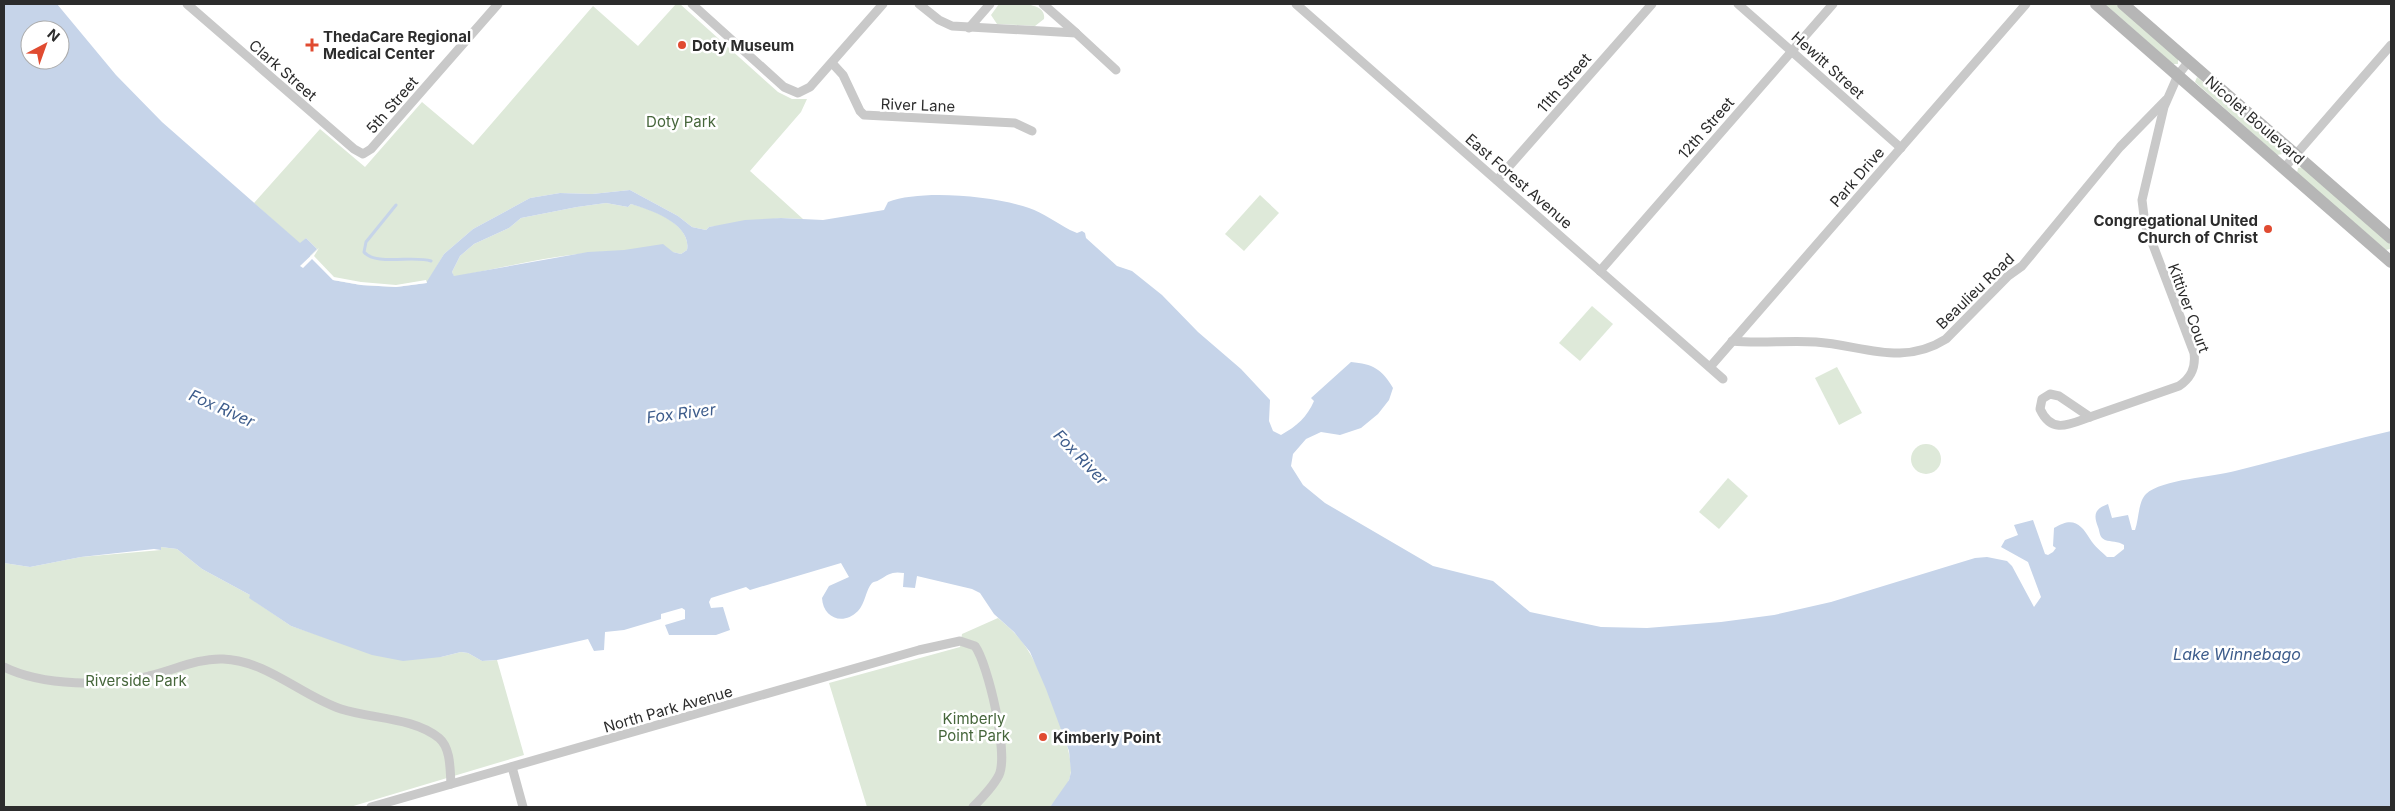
<svg xmlns="http://www.w3.org/2000/svg" width="2395" height="811" font-family="Inter,sans-serif">
	<style>
		.green { fill: #dee9d9 }
		.water { fill: #c6d4e9; fill-rule: evenodd }
		.pier { fill: #fff }
		.lines { fill: none; stroke-linecap: round; stroke-linejoin: round }
		.stream { stroke: #c6d4e9; stroke-width: 3 }
		.street { stroke: #c9c9c9; stroke-width: 9 }
		.secondary { stroke: #b6b6b6; stroke-width: 12 }
		.poi-dot { fill: #e04b31; stroke: #fff; stroke-width: 2 }
		.labels { text-anchor: middle; dominant-baseline: central; stroke-width: 5; stroke-linejoin: round; paint-order: stroke }
		.poi-label { font-size: 15px; font-weight: bold; fill: #2c2c2c; stroke: #fff; text-anchor: start }
		.street-label { font-size: 15px; fill: #2c2c2c; stroke: #fff }
		.park-label { font-size: 15px; fill: #46663b; stroke: #fff }
		.water-label { font-size: 16px; font-style: italic; fill: #3d5c8b; stroke: #fff }
	</style>
	<rect width="100%" height="100%" fill="#fff"/>
	<!-- green -->
	<g class="green">
		<path d="M676,4H680L778,92L792,99H807L801,112L750,171L803,219L781,218L709,227L706,230L692,227L678,216L630,190L592,194L560,193L530,198L473,229L444,254L427,283L396,287L361,285L333,280L310,256L317,249L306,238L300,244L254,203L320,129L365,167L422,102L473,145L593,6L638,46Z"/>
		<path d="M999,4C1011,4 1047,0 1044,19L1035,26L997,24L991,15Z"/>
		<path d="M2105,4H2116L2178,58V64H2173Z"/>
		<path d="M2197,77L2283,151L2282,154L2277,155L2195,82Z"/>
		<path d="M2303,167L2391,245L2390,249L2386,250L2297,173L2298,168Z"/>
		<path d="M1260,195L1279,213L1244,251L1225,234Z"/>
		<path d="M606,203L628,207L631,204C651,209 692,224 687,250L681,254C669,250 656,251 643,251C579,248 516,265 454,277L452,272L460,256L474,244L509,228L521,218L577,207Z"/>
		<path d="M1592,306L1613,324L1580,361L1559,343Z"/>
		<path d="M1837,367L1862,413L1839,425L1815,378Z"/>
		<circle cx="1926" cy="459" r="15"/>
		<path d="M1728,478L1748,496L1719,529L1699,512Z"/>
		<path d="M161,547L177,549L202,569L250,595V598L291,626L342,643L441,657L461,652L468,653L482,661L497,660L524,755L350,807H4V563L30,567L81,557L161,550Z"/>
		<path d="M998,618C1010,628 1021,638 1029,652C1044,676 1072,744 1071,771C1070,786 1058,797 1050,807H867L829,683L960,647L962,634Z"/>
	</g>
	<!-- water -->
	<path class="water" d="M4,4H57L116,75L162,122L300,243L306,238L317,249L310,256L333,280L361,285L396,287L426,283L444,254L473,229L530,198L560,193L592,194L630,190L678,216L692,227L706,230L709,227L745,220L781,218L823,220L884,210L888,202C922,189 994,196 1029,208C1043,213 1057,223 1070,230L1077,233L1082,231L1085,233L1086,238L1117,266L1132,271L1162,295L1198,332L1241,369L1270,400L1269,421L1273,431L1281,435C1297,426 1307,417 1314,401L1311,398L1351,362C1373,364 1382,369 1393,388L1389,400L1378,414L1361,428L1340,435L1321,432L1306,439L1293,454L1291,466L1303,485L1325,503L1433,566L1493,581L1530,612L1601,627L1647,628L1721,622L1774,615L1831,602L1975,558L1987,557L2007,561L2012,566L2034,607L2041,597L2028,562L2001,547L2005,540L2018,535L2014,525L2033,520L2045,554L2048,555L2053,552L2056,548L2053,546L2054,528C2073,516 2081,524 2090,539C2094,546 2102,552 2107,557H2114L2124,549V545C2118,541 2111,542 2105,540C2099,537 2100,532 2098,527C2093,514 2095,509 2108,504L2112,518L2128,515L2132,530H2135C2139,519 2138,502 2146,494C2162,479 2214,477 2235,471C2287,458 2339,443 2391,431V807H1050L1069,780L1071,772L1069,751L1046,689L1030,652L1014,632L994,614L980,593L972,589L917,576L915,588L903,587L904,573C892,571 889,574 879,580C877,582 874,581 872,583C866,589 865,604 858,611C843,626 823,618 822,598L829,586L849,577L841,563L750,590L746,587L711,598L709,602L711,608L723,607L730,630L716,635H669L665,625L685,619V610L682,608L661,614V619L624,630L605,632L604,650L594,651L588,639L497,660L482,661L468,653L461,652L441,657L403,661L372,655L291,626L249,598L250,595L202,569L177,549L161,547V550L154,549L81,557L30,567L4,563ZM30,30H60V60H30ZM606,203L628,207L631,204C651,210 692,224 687,250L681,254L673,252L663,244L624,250L588,252L454,276L452,272L460,256L474,244L509,228L521,218L577,207Z"/>
	<!-- pier -->
	<path class="pier" d="M319,248L314,256L334,277L361,282L396,285L426,280L427,283L396,287L361,285L333,280L312,259L303,268L300,266Z"/>
	<g class="lines">
		<!-- stream -->
		<path class="stream" d="M396,205L366,242L364,252C375,266 414,255 431,261"/>
		<!-- street -->
		<g class="street">
			<path d="M187,4L354,149L363,154L371,149L498,4"/>
			<path d="M692,4L784,87L798,93L810,87L883,4"/>
			<path d="M919,4L939,20L952,26L1076,33L1116,70"/>
			<path d="M1043,4L1076,33"/>
			<path d="M1296,4L1723,379"/>
			<path d="M1738,4L1901,148"/>
			<path d="M969,28L990,4"/>
			<path d="M832,63L843,75L860,111L864,115L1015,123L1032,131"/>
			<path d="M2285,167L2391,45"/>
			<path d="M1497,180L1652,4"/>
			<path d="M1600,271L1833,4"/>
			<path d="M1732,341C1760,344 1787,340 1816,342C1862,345 1902,367 1946,339L2008,276L2022,266L2120,147L2166,100"/>
			<path d="M1710,367L2026,4"/>
			<path d="M2050,394L2059,396L2090,417C2070,424 2052,435 2040,409L2042,399Z"/>
			<path d="M2090,417L2179,386C2191,378 2196,368 2194,353L2145,224L2142,200L2164,107L2178,75L2189,61"/>
			<path d="M4,667C42,686 108,687 149,676C174,670 198,658 223,659C268,661 300,695 341,709C372,719 413,717 439,738C451,748 450,770 451,784"/>
			<path d="M512,767L523,807"/>
			<path d="M371,807L919,650L960,641L975,646C988,664 1009,754 999,775C993,787 982,798 973,807"/>
		</g>
		<!-- secondary -->
		<g class="secondary">
			<path d="M2096,4L2391,262"/>
			<path d="M2123,4L2391,238"/>
		</g>
	</g>
	<!-- markers -->
	<g class="poi-dot">
		<path d="M309.5 37.5h5v5h5v5h-5v5h-5v-5h-5v-5h5z"/>
		<circle cx="682" cy="45" r="5"/>
		<circle cx="2268" cy="229" r="5"/>
		<circle cx="1043" cy="737" r="5"/>
	</g>
	<g class="labels">
		<!-- poi labels -->
		<g class="poi-label">
			<text x="323" y="36">ThedaCare Regional<tspan x="323" dy="17">Medical Center</tspan></text>
			<text x="692" y="45">Doty Museum</text>
			<text x="2258" y="220" text-anchor="end">Congregational United<tspan x="2258" dy="17">Church of Christ</tspan></text>
			<text x="1053" y="737">Kimberly Point</text>
		</g>
		<!-- street labels -->
		<g class="street-label">
			<text transform="translate(1828 65) rotate(42)">Hewitt Street</text>
			<text transform="translate(283 70) rotate(41)">Clark Street</text>
			<text transform="translate(1564 83) rotate(-49)">11th Street</text>
			<text transform="translate(392 105) rotate(-49)">5th Street</text>
			<text transform="translate(918 105) rotate(2)">River Lane</text>
			<text transform="translate(2255 120) rotate(41)">Nicolet Boulevard</text>
			<text transform="translate(1706 128) rotate(-49)">12th Street</text>
			<text transform="translate(1857 177) rotate(-49)">Park Drive</text>
			<text transform="translate(1519 181) rotate(41)">East Forest Avenue</text>
			<text transform="translate(1975 291) rotate(-44)">Beaulieu Road</text>
			<text transform="translate(2189 308) rotate(70)">Kittiver Court</text>
			<text transform="translate(668 709) rotate(-16)">North Park Avenue</text>
		</g>
		<!-- park labels -->
		<g class="park-label">
			<text x="681" y="121">Doty Park</text>
			<text x="136" y="680">Riverside Park</text>
			<text x="974" y="718">Kimberly<tspan x="974" dy="17">Point Park</tspan></text>
		</g>
		<!-- water labels -->
		<g class="water-label">
			<text transform="translate(222 408) rotate(24)">Fox River</text>
			<text transform="translate(681 413) rotate(-7)">Fox River</text>
			<text transform="translate(1081 457) rotate(46)">Fox River</text>
			<text x="2237" y="654">Lake Winnebago</text>
		</g>
	</g>
	<!-- border -->
	<rect width="2395" height="811" fill="none" stroke="#2c2c2c" stroke-width="10"/>
	<!-- north arrow -->
	<g transform="translate(45 45) rotate(41)"><circle r="24" fill="#ffffff" stroke="#ababab"/>
	<path d="M0-4L9 19L0 12L-9 19Z" fill="#e04b31"/>
	<text y="-8" font-size="14" font-weight="bold" text-anchor="middle" fill="#2c2c2c">N</text>
	</g>
</svg>
